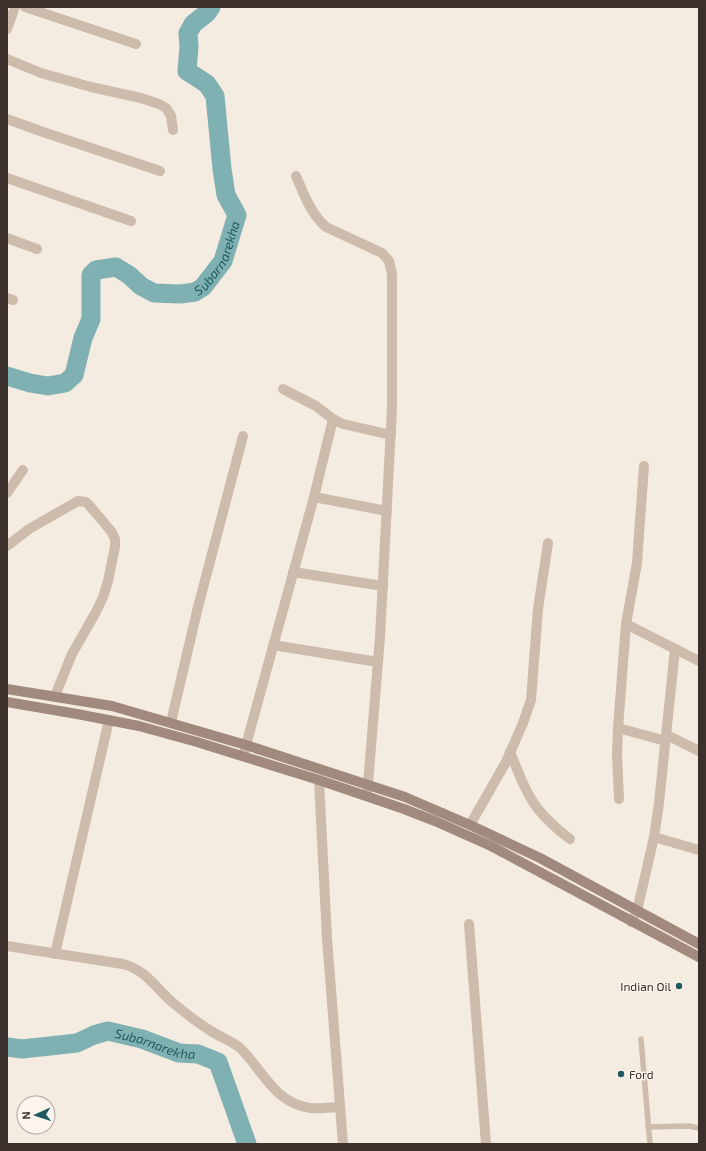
<svg xmlns="http://www.w3.org/2000/svg" width="706" height="1151" font-family="'Exo 2',sans-serif">
	<style>
		.lines { fill: none; stroke-linecap: round; stroke-linejoin: round }
		.river { stroke: #7fb0b2; stroke-width: 19 }
		.lane { stroke: #cdbbac; stroke-width: 5.5 }
		.street { stroke: #cdbbac; stroke-width: 10 }
		.secondary { stroke: #a18a7d; stroke-width: 10 }
		.poi-dot { fill: #1f5a5e; stroke: #fbf5ee; stroke-width: 1.5 }
		.labels { text-anchor: middle; dominant-baseline: central; stroke-width: 3; stroke-linejoin: round; paint-order: stroke }
		.poi-label { font-size: 12px; fill: #3b302b; stroke: #fbf5ee; text-anchor: end }
		.water-label { font-size: 13px; font-style: italic; fill: #1f5a5e; stroke: #fbf5ee }
	</style>
	<rect width="100%" height="100%" fill="#f4ebe1"/>
	<g class="lines">
		<!-- river -->
		<g class="river">
			<path id="s1" d="M7,376L30,383L48,386L65,383L74,375L83,338L91,319V275L96,270L116,267L129,275L141,286L154,293L180,294L195,292L203,287L223,261L237,215L226,195L222,169L215,96L207,84L187,71L189,46L188,33L193,24L207,13L211,7"/>
			<path id="s2" d="M7,1047L22,1049L77,1043L94,1035L108,1031L142,1039L179,1053L198,1054L218,1062L247,1144"/>
		</g>
		<!-- lane -->
		<g class="lane">
			<path d="M641,1039L650,1144"/>
			<path d="M648,1127L689,1126L699,1128"/>
		</g>
		<!-- street -->
		<g class="street">
			<path d="M25,7L136,44"/>
			<path d="M7,29L15,7"/>
			<path d="M7,59L41,73L91,87L141,98L159,104L166,108L171,116L173,130"/>
			<path d="M7,119L43,132L160,171"/>
			<path d="M296,176C304,194 310,213 326,227L382,253L389,261L392,274V408L380,637L367,796"/>
			<path d="M7,178L131,221"/>
			<path d="M7,238L37,249"/>
			<path d="M7,298L13,300"/>
			<path d="M283,389L316,406L333,419L343,424L391,435"/>
			<path d="M7,493L23,470"/>
			<path d="M314,497L387,511"/>
			<path d="M7,546L29,529L78,501L86,502L89,505L111,531L115,539V547L108,581L103,597L96,612L72,654L55,696"/>
			<path d="M293,572L383,586"/>
			<path d="M626,624L699,661"/>
			<path d="M273,645L378,662"/>
			<path d="M171,722L198,607L243,436"/>
			<path d="M618,728L666,741"/>
			<path d="M667,735L699,751"/>
			<path d="M510,752C518,771 525,792 538,809C547,820 558,830 570,839"/>
			<path d="M243,756L314,497L333,419"/>
			<path d="M319,780L327,938L343,1144"/>
			<path d="M619,799L617,755L618,728L626,624L637,563L644,466"/>
			<path d="M470,825L506,762L523,723L531,700L538,609L548,543"/>
			<path d="M654,837L699,850"/>
			<path d="M631,922L637,911L654,837L659,803L675,649"/>
			<path d="M469,924L486,1144"/>
			<path d="M7,946L123,964C146,970 155,987 172,1002C184,1012 198,1023 211,1031C220,1037 232,1041 240,1048C263,1070 274,1103 310,1108C319,1109 330,1107 340,1107"/>
			<path d="M55,954L109,720"/>
		</g>
		<!-- secondary -->
		<g class="secondary">
			<path d="M7,689L112,706L246,745L405,797L470,825L540,858L699,944"/>
			<path d="M7,702L77,714L139,726L197,742L319,780L404,809L435,821L491,846L699,957"/>
		</g>
	</g>
	<!-- markers -->
	<g class="poi-dot">
		<circle cx="679" cy="986" r="4"/>
		<circle cx="621" cy="1074" r="4"/>
	</g>
	<g class="labels">
		<!-- poi labels -->
		<g class="poi-label">
			<text x="671" y="986">Indian Oil</text>
			<text x="629" y="1074" text-anchor="start">Ford</text>
		</g>
		<!-- water labels -->
		<g class="water-label">
			<text stroke="none"><textPath href="#s1" startOffset="331">Subarnarekha</textPath></text>
			<text stroke="none"><textPath href="#s2" startOffset="153">Subarnarekha</textPath></text>
		</g>
	</g>
	<!-- border -->
	<rect width="706" height="1151" fill="none" stroke="#3b302b" stroke-width="16"/>
	<!-- north arrow -->
	<g transform="translate(36 1115) rotate(267)"><circle r="19" fill="#fbf5ee" stroke="#aea6a0"/>
	<path d="M0-3L7 15L0 10L-7 15Z" fill="#1f5a5e"/>
	<text y="-6" font-size="11" font-weight="bold" text-anchor="middle" fill="#3b302b">N</text>
	</g>
</svg>
